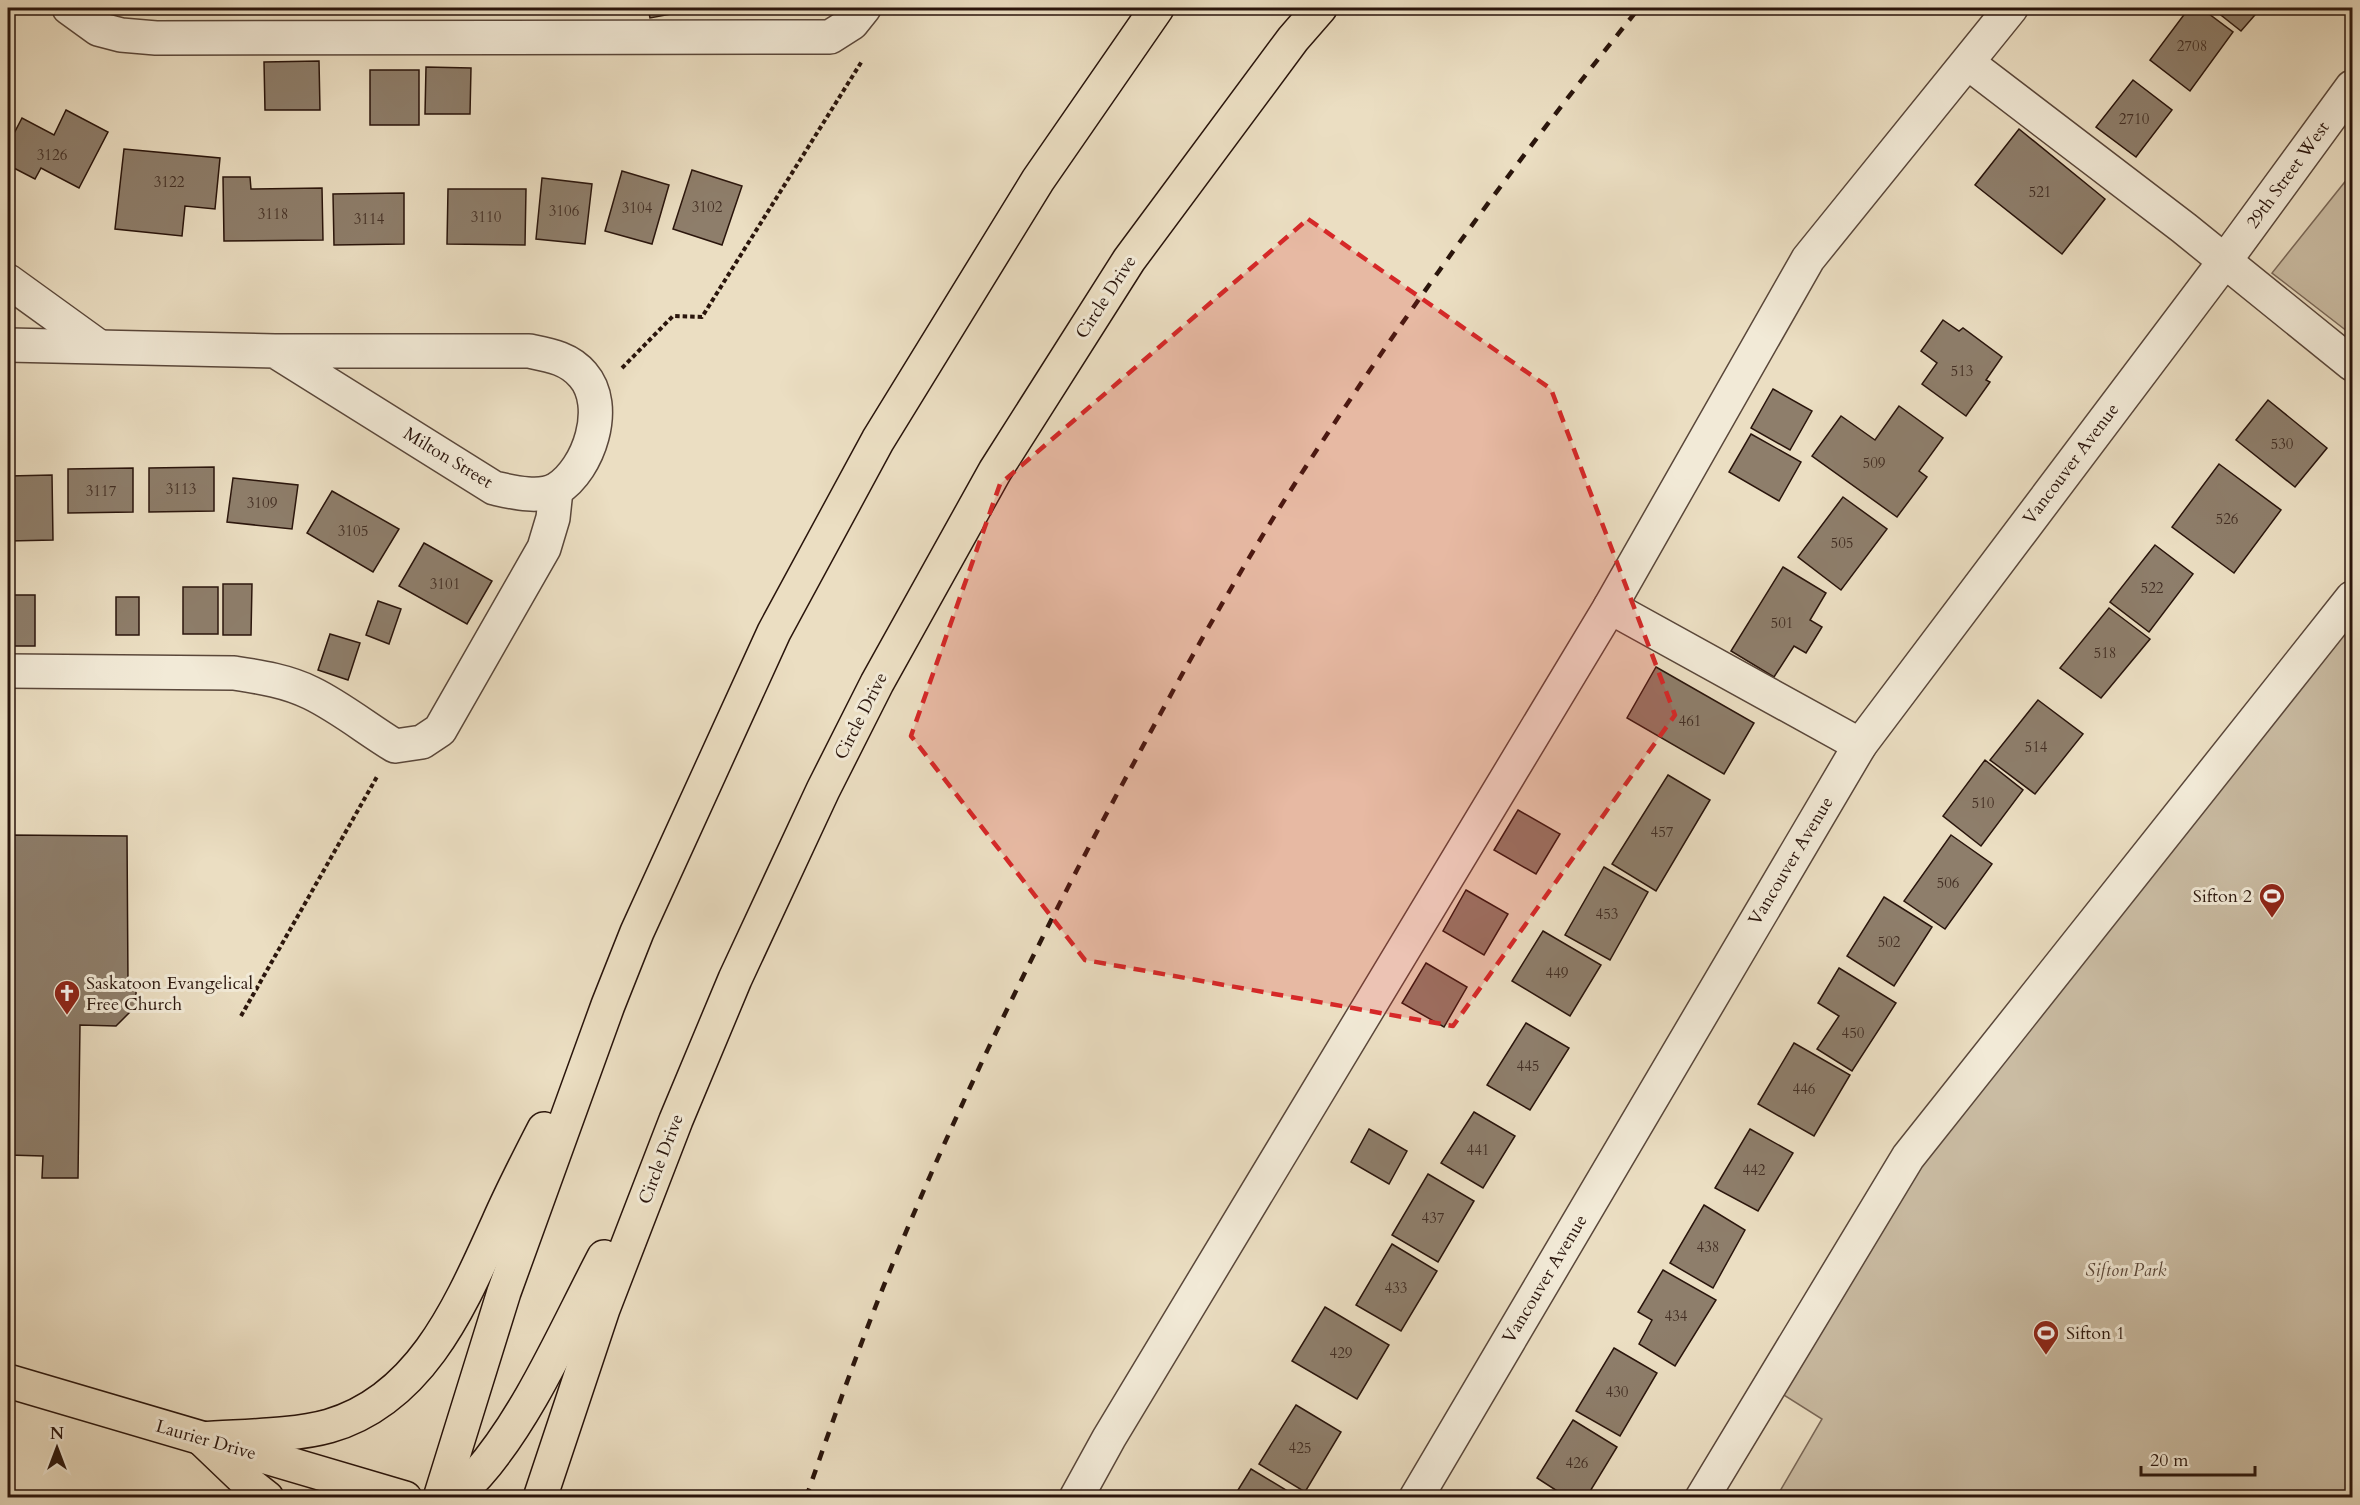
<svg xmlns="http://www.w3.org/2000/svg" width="2360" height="1505" font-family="Cardo,serif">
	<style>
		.green { fill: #cabca3; stroke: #7a6858; stroke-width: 1.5 }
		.building { fill: #8e7e6b; stroke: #2a150c; stroke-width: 1.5 }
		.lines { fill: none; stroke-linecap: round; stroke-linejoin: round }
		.minor-casing { stroke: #5a473a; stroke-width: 36 }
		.major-casing { stroke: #2a150c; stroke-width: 36 }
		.highway-casing { stroke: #2a150c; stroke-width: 36 }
		.path { stroke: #2a150c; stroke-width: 4; stroke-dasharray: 4.5 3; stroke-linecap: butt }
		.minor { stroke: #f2ead7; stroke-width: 33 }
		.major { stroke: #ebdec2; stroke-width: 33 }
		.highway { stroke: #ebdec2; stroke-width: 33 }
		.rail { stroke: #2a150c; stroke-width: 4.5; stroke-dasharray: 10 10; stroke-linecap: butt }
		.marked { fill: #d62828; fill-opacity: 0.2; stroke: #d62828; stroke-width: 4.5; stroke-dasharray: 12 8; stroke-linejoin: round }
		.labels { text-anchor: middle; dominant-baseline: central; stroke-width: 6; stroke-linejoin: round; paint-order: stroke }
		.number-label { font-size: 15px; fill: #432f24 }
		.street-label { font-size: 18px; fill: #2a150c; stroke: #f2ead7 }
		.poi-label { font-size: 18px; fill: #2a150c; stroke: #f2ead7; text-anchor: start }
		.park-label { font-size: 18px; font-style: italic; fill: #5a4739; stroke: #f2ead7 }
	</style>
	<rect width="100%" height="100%" fill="#ebdec2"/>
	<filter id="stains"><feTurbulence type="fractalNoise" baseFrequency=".00333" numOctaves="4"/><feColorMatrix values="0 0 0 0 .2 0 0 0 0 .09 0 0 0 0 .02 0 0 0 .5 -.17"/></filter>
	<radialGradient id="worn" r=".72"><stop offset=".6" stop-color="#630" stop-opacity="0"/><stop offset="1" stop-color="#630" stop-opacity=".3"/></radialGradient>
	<!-- green -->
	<g class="green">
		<path d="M2352,173V335L2272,273Z"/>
		<path d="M2352,612V1497L1776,1498L1822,1419L1779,1392L1901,1189Z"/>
	</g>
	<!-- building -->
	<g class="building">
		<path d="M648,8H688V11L650,18Z"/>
		<path d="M2189,8H2201L2233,32L2190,91L2150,60Z"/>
		<path d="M2212,8H2261L2241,31Z"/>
		<path d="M319,61L320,110H265L264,62Z"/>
		<path d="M426,67L471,68L470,114H425Z"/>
		<rect x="370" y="70" width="49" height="55"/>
		<path d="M2133,80L2172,110L2136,157L2096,127Z"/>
		<path d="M66,110L108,132L79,188L41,168L35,179L8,165V145L22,118L54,135Z"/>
		<path d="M2019,129L2105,199L2062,254L1975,185Z"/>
		<path d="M124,149L220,158L215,209L185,206L182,236L115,229Z"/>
		<path d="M692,170L742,186L722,245L673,229Z"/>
		<path d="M622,171L669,185L652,244L605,231Z"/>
		<path d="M223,177H250L251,189L322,188L323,240L224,241Z"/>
		<path d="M542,178L592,184L585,244L536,239Z"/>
		<path d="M448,189H526L525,245L447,244Z"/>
		<path d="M404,193V244L334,245L333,194Z"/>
		<path d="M1943,320L1959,331L1963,328L2002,357L1986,380L1990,382L1966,416L1922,384L1937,363L1921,351Z"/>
		<path d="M1773,389L1812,411L1790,450L1751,428Z"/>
		<path d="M2268,400L2327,448L2295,487L2236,440Z"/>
		<path d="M1899,406L1943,438L1919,471L1927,477L1897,517L1812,456L1841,416L1875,440Z"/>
		<path d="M1751,434L1801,462L1779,501L1729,472Z"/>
		<path d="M2219,464L2281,510L2234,573L2172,527Z"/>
		<path d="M214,467V511L149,512V468Z"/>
		<path d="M133,468V512L68,513V469Z"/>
		<path d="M52,475L53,540L9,541V476Z"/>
		<path d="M233,478L298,485L292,529L227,522Z"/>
		<path d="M332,491L399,529L373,572L307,533Z"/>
		<path d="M1843,497L1887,529L1841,590L1798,557Z"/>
		<path d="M424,543L492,581L467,624L399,586Z"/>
		<path d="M2155,545L2193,574L2149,632L2110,602Z"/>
		<path d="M1783,567L1826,593L1810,620L1822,627L1806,653L1794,646L1774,677L1731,651Z"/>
		<path d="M223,584H252L251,635H223Z"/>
		<rect x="183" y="587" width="35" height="47"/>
		<rect x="8" y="595" width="27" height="51"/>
		<rect x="116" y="597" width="23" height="38"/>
		<path d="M378,601L401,609L389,644L366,635Z"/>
		<path d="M2109,608L2150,639L2101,698L2060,668Z"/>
		<path d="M330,634L360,643L348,680L318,670Z"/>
		<path d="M1656,667L1754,723L1724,774L1627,718Z"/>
		<path d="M2038,700L2083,734L2035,794L1990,760Z"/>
		<path d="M1985,760L2023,790L1981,846L1943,816Z"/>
		<path d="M1668,775L1710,800L1656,891L1612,864Z"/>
		<path d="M1518,810L1560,834L1536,874L1494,850Z"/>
		<path d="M8,835L127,836L128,984H136V1006L116,1026L80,1025L78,1178H42L43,1156L8,1155Z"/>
		<path d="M1951,835L1992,864L1945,929L1904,901Z"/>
		<path d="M1604,867L1648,892L1610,960L1565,935Z"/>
		<path d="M1466,890L1508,914L1484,955L1443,931Z"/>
		<path d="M1884,897L1932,927L1894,986L1847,956Z"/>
		<path d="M1543,931L1601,965L1570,1016L1512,981Z"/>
		<path d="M1426,963L1467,987L1444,1027L1402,1003Z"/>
		<path d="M1839,968L1896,1003L1852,1071L1817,1049L1839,1016L1818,1003Z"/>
		<path d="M1526,1023L1569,1048L1530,1110L1487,1085Z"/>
		<path d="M1794,1043L1850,1075L1814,1136L1758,1104Z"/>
		<path d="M1474,1112L1515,1136L1483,1188L1441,1163Z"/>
		<path d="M1369,1129L1407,1151L1389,1184L1351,1162Z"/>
		<path d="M1750,1129L1793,1153L1758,1211L1715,1188Z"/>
		<path d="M1428,1174L1474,1201L1438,1262L1392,1235Z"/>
		<path d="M1704,1205L1745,1230L1713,1288L1670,1263Z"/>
		<path d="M1392,1244L1437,1271L1401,1331L1356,1305Z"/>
		<path d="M1663,1270L1716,1300L1675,1366L1639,1344L1652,1320L1638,1312Z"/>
		<path d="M1325,1307L1389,1345L1357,1399L1292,1361Z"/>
		<path d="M1614,1348L1657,1373L1620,1436L1576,1411Z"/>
		<path d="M1296,1405L1341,1432L1305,1492L1259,1464Z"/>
		<path d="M1573,1420L1617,1447L1586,1498H1568L1537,1478Z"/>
		<path d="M1251,1469L1296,1496L1295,1498H1233Z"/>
	</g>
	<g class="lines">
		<!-- minor casing -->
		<g class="minor-casing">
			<g id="minor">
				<path d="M69,8L98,29L121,35L156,38L830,37L852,23L864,8"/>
				<path d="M1968,63L2184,228L2352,364"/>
				<path d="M8,281L98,346"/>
				<path d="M8,345L275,351H529C549,355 569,358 583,375C610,406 589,469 557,489C540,499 512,492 494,488L275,351"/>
				<path d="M1610,607L1860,745"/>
				<path d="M8,671L234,673C260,677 287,681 311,693C340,707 367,729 395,746L422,742L440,730L544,548L553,518L556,490"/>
				<path d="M1076,1498L1109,1438L1610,607L1808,259L2011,8"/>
				<path d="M1416,1498L1860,745L2224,262L2352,87"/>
				<path d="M1702,1498L1908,1157L2352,598"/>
			</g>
		</g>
		<!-- major casing -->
		<g class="major-casing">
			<path id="major" d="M8,1381L405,1498"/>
		</g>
		<!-- highway casing -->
		<g class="highway-casing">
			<g id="highway">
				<path d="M202,1439C240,1436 294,1436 329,1426C422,1399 461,1304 498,1223C512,1191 528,1160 544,1129"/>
				<path d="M202,1439L248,1483L267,1498"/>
				<path d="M440,1498L504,1292L608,1005L637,932L774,632L878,440L1038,180L1157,8"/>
				<path d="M449,1498C458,1490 470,1483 477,1475C529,1416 567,1327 604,1257"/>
				<path d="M540,1498L603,1309L676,1120L735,979L823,790L877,683L995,471L1129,260L1293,39L1320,8"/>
			</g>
		</g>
		<!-- path -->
		<g class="path">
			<path d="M622,368L673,316L702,317L862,61"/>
			<path d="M241,1016L378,775"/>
		</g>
		<!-- minor -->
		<use href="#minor" class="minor"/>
		<!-- major -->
		<use href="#major" class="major"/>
		<!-- highway -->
		<use href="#highway" class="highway"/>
		<!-- rail -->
		<path class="rail" d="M806,1498C836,1411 867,1324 903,1239C972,1075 1051,915 1136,759C1189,660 1244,562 1305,468C1408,309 1520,155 1639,8"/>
	</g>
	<!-- marked area -->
	<path class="marked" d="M1308,219L1551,389L1675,715L1453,1026L1085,960L911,736L1000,484Z"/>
	<!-- icons -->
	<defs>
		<g id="stadium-pin" transform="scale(1.35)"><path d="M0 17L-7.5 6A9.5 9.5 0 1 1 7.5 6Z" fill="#8f2418" stroke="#f2ead7"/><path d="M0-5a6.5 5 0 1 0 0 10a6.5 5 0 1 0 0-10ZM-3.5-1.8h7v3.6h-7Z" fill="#fff"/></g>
		<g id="church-pin" transform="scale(1.35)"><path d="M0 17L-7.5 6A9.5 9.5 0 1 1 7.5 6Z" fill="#8f2418" stroke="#f2ead7"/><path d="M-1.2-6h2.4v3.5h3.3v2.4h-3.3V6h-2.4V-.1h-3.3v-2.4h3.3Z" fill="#fff"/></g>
	</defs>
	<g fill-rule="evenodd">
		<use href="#stadium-pin" x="2272" y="896"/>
		<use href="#church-pin" x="67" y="993"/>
		<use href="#stadium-pin" x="2046" y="1333"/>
	</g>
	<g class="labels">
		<!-- number labels -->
		<g class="number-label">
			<text x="2192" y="46">2708</text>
			<text x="2134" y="119">2710</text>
			<text x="52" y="155">3126</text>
			<text x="169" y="182">3122</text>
			<text x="2040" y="192">521</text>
			<text x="707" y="207">3102</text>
			<text x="637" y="208">3104</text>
			<text x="564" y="211">3106</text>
			<text x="273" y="214">3118</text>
			<text x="486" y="217">3110</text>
			<text x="369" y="219">3114</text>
			<text x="1962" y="371">513</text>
			<text x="2282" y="444">530</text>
			<text x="1874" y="463">509</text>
			<text x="181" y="489">3113</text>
			<text x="101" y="491">3117</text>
			<text x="262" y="503">3109</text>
			<text x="2227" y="519">526</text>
			<text x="353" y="531">3105</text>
			<text x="1842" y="543">505</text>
			<text x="445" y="584">3101</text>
			<text x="2152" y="588">522</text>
			<text x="1782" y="623">501</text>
			<text x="2105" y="653">518</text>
			<text x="1690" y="721">461</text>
			<text x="2036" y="747">514</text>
			<text x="1983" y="803">510</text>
			<text x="1662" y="832">457</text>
			<text x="1948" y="883">506</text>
			<text x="1607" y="914">453</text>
			<text x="1889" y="942">502</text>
			<text x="1557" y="973">449</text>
			<text x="1853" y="1033">450</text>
			<text x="1528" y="1066">445</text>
			<text x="1804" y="1089">446</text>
			<text x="1478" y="1150">441</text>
			<text x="1754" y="1170">442</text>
			<text x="1433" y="1218">437</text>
			<text x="1708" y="1247">438</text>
			<text x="1396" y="1288">433</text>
			<text x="1676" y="1316">434</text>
			<text x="1341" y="1353">429</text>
			<text x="1617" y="1392">430</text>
			<text x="1300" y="1448">425</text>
			<text x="1577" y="1463">426</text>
		</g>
		<!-- street labels -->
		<g class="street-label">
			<text transform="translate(2288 175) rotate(-54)">29th Street West</text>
			<text transform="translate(1106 297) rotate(-57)">Circle Drive</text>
			<text transform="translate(448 458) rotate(31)">Milton Street</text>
			<text transform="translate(2071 464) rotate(-53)">Vancouver Avenue</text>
			<text transform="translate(861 716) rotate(-63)">Circle Drive</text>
			<text transform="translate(1791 861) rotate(-59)">Vancouver Avenue</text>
			<text transform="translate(661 1159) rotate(-69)">Circle Drive</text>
			<text transform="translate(1545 1279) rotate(-59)">Vancouver Avenue</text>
			<text transform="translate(206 1440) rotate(16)">Laurier Drive</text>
		</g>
		<!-- poi labels -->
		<g class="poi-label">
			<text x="2252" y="896" text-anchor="end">Sifton 2</text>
			<text x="86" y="983">Saskatoon Evangelical<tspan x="86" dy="21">Free Church</tspan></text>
			<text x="2066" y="1333">Sifton 1</text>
		</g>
		<!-- park labels -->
		<g class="park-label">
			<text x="2126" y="1270">Sifton Park</text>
		</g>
	</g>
	<!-- margin -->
	<rect width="2360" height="1505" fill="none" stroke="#ebdec2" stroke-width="30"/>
	<rect x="9" y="9" width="2342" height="1487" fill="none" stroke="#2a150c" stroke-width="3"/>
	<rect x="15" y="15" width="2330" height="1475" fill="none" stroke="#2a150c" stroke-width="1.5"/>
	<!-- north arrow -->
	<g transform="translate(57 1448)" stroke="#f2ead7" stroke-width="4.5" paint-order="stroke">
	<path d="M0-4.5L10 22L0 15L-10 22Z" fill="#2a150c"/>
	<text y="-9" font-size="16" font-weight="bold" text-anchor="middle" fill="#2a150c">N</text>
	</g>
	<!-- scale -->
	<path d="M2141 1466v9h114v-9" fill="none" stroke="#2a150c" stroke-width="3"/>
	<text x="2150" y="1466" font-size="18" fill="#2a150c" stroke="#f2ead7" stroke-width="4.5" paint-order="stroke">20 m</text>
	<rect width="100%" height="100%" filter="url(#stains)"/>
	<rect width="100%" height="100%" fill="url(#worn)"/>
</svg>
